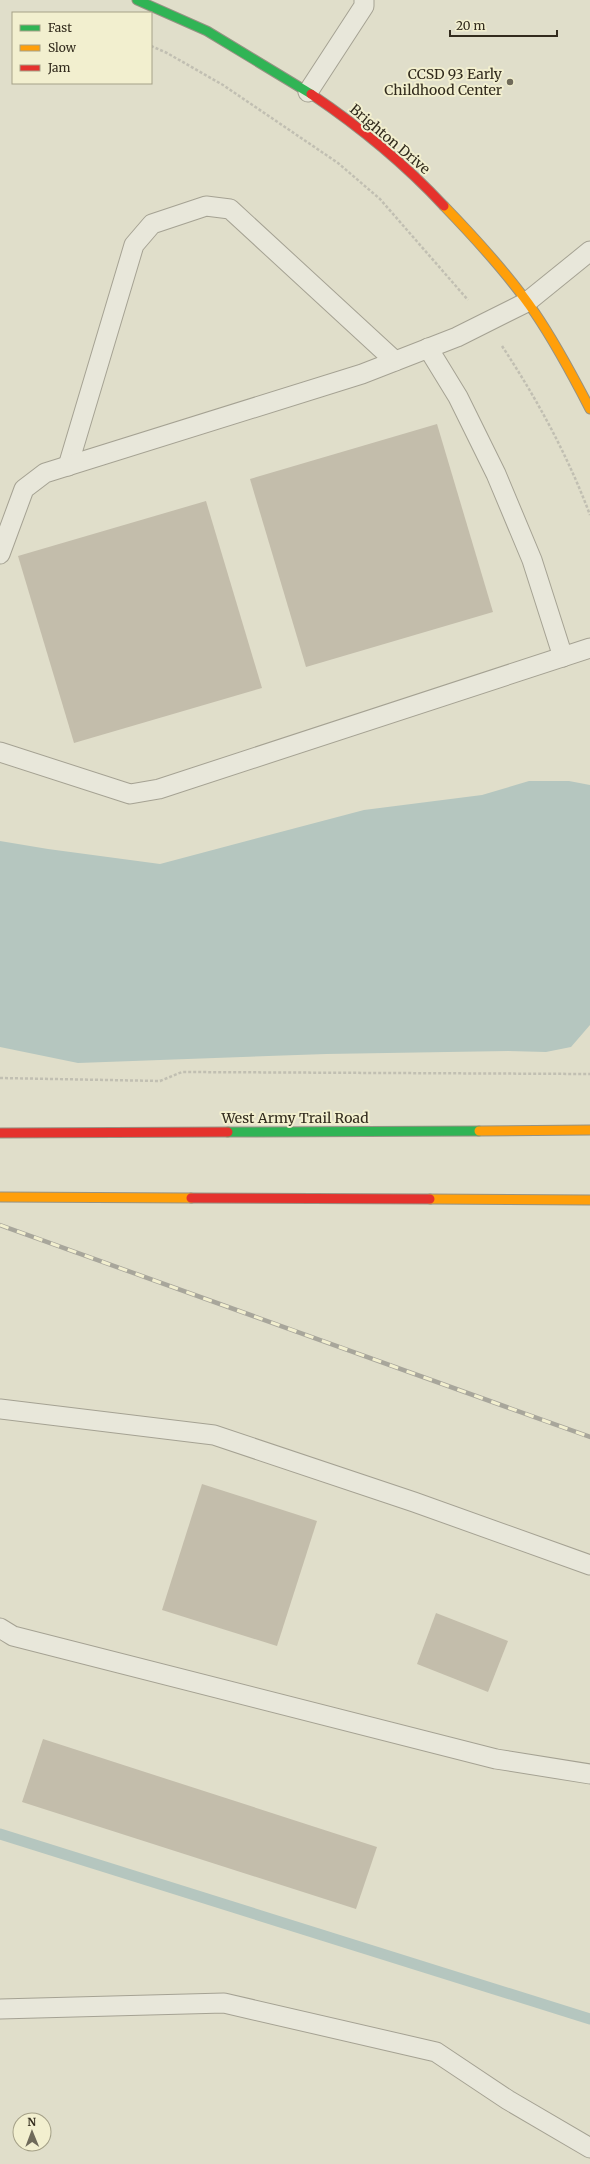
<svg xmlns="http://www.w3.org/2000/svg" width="590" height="2164" font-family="Merriweather,serif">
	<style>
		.water { fill: #b5c6bf }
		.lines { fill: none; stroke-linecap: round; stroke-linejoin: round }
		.stream { stroke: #b5c6bf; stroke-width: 11 }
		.building { fill: #c3bdab }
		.lane-casing { stroke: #a5a293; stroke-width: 21 }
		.fast-casing { stroke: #959283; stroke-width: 11 }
		.slow-casing { stroke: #959283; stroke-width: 11 }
		.jam-casing { stroke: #959283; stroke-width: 11 }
		.path { stroke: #c1bfb2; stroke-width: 2.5; stroke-dasharray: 3 2; stroke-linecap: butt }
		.lane { stroke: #e8e7da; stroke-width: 19 }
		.fast { stroke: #30b455; stroke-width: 9 }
		.slow { stroke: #ff9f0a; stroke-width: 9 }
		.jam { stroke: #e5322d; stroke-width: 9 }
		.rail-casing { stroke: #a8a69b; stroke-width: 4.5 }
		.rail { stroke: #f2efcf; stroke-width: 3; stroke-dasharray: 9; stroke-linecap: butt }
		.poi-dot { fill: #6f6a5a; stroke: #f2efcf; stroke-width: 1.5 }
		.labels { text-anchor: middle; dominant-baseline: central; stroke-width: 4; stroke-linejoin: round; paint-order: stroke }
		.poi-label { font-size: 14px; fill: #322b1d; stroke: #f2efcf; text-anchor: end }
		.street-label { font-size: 14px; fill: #322b1d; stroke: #f2efcf }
	</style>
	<rect width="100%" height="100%" fill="#e0deca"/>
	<!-- water -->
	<path class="water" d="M529,781H569L590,785V1025L571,1047L546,1052L508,1051L326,1054L78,1063L0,1047V841L48,849L160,864L364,810L482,795Z"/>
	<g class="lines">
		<!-- stream -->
		<path class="stream" d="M0,1834L590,2019"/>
	</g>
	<!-- building -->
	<g class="building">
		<path d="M437,424L493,612L306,667L250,479Z"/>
		<path d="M206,501L262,688L74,743L18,556Z"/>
		<path d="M202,1484L317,1521L277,1646L162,1610Z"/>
		<path d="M436,1613L508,1641L488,1692L417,1664Z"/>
		<path d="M43,1739L377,1847L356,1909L22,1802Z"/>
	</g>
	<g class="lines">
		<!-- lane casing -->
		<g class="lane-casing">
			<g id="lane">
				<path d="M308,92L364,6V0"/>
				<path d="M428,348L458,397L496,474L532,560L563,657"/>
				<path d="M68,466L134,245L152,224L206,206L230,209L395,361"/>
				<path d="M0,554L24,489L45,473L362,374L457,337L527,302L590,251"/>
				<path d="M0,752L130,794L159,789L590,648"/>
				<path d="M0,1409L214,1435L414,1502L590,1565"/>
				<path d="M0,1628L13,1636L496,1759L590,1774"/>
				<path d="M0,2009L224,2003L436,2052L508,2100L590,2148"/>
			</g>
		</g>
		<!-- fast casing -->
		<g class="fast-casing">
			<g id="fast">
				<path d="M137,0L207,31L311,94"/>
				<path d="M228,1132L479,1131"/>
			</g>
		</g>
		<!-- slow casing -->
		<g class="slow-casing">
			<g id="slow">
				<path d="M444,206C476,239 509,275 535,313C556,344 573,376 590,409"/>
				<path d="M479,1131L590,1130"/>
				<path d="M0,1197L191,1198"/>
				<path d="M430,1199L590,1200"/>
			</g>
		</g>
		<!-- jam casing -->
		<g class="jam-casing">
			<g id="jam">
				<path d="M311,94C360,127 404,163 444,206"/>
				<path d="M0,1133L228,1132"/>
				<path d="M191,1198L430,1199"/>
			</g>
		</g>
		<!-- path -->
		<g class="path">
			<path d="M151,46L167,53L223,85L338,163L380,199L468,300"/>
			<path d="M502,346C537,399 568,456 590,515"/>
			<path d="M0,1078L160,1081L182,1072L590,1074"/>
		</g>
		<!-- lane -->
		<use href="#lane" class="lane"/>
		<!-- fast -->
		<use href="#fast" class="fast"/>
		<!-- slow -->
		<use href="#slow" class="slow"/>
		<!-- jam -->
		<use href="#jam" class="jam"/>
		<!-- rail casing -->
		<g class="rail-casing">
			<path id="rail" d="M0,1225L590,1437"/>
		</g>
		<!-- rail -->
		<use href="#rail" class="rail"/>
	</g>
	<!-- markers -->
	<circle class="poi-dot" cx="510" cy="82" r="4"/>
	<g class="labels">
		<!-- poi labels -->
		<g class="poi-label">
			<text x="502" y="74">CCSD 93 Early<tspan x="502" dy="16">Childhood Center</tspan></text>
		</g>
		<!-- street labels -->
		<g class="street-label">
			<text transform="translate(390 139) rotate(40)">Brighton Drive</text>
			<text x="295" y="1118">West Army Trail Road</text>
		</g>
	</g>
	<!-- legend -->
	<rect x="12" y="12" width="140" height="72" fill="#f2efcf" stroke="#a5a188"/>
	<rect x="20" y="25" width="20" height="6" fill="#30b455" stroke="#a5a188"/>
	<text x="48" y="32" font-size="12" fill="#322b1d">Fast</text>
	<rect x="20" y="45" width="20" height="6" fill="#ff9f0a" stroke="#a5a188"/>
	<text x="48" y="52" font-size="12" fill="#322b1d">Slow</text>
	<rect x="20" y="65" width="20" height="6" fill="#e5322d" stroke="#a5a188"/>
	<text x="48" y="72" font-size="12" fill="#322b1d">Jam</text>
	<!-- north arrow -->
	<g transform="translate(32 2132) rotate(359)"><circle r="19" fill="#f2efcf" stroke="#a5a188"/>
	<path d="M0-3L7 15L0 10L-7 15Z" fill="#6f6a5a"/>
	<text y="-6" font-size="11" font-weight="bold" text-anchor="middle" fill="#322b1d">N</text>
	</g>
	<!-- scale -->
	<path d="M450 30v6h107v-6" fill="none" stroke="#322b1d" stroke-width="2"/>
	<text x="456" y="30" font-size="12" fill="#322b1d" stroke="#f2efcf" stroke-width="3" paint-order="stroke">20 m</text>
</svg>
